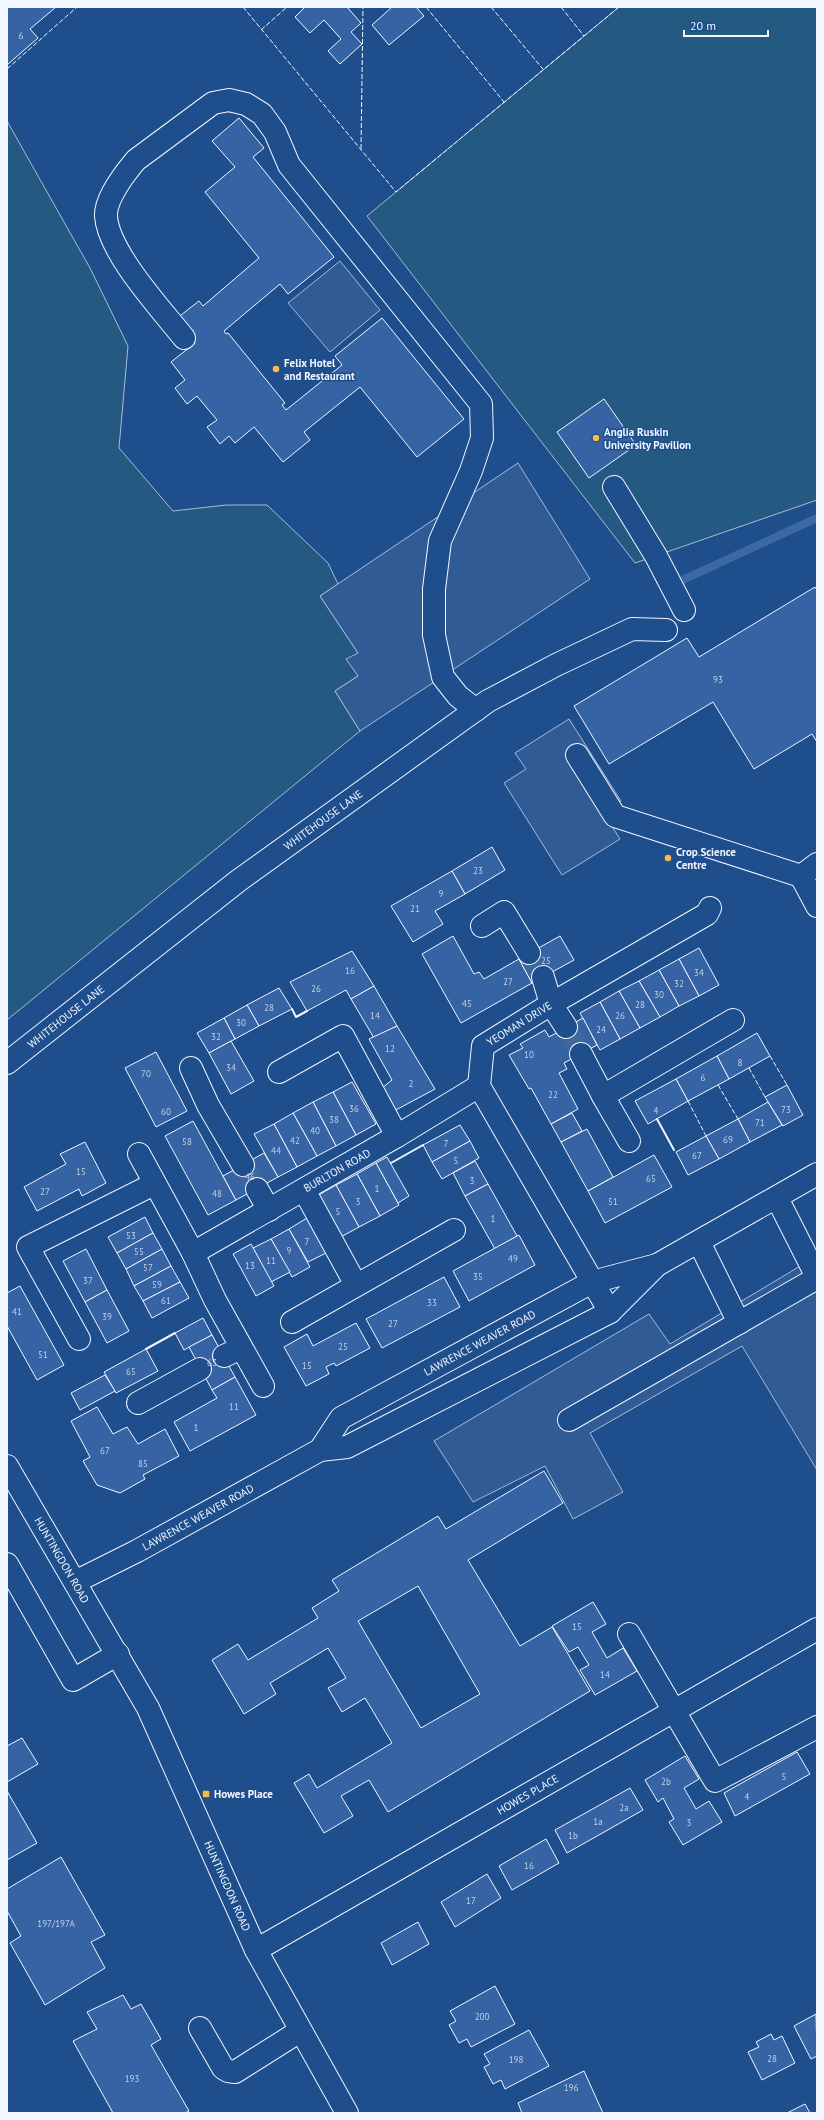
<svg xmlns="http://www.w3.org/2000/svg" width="824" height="2120" font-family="'PT Sans',sans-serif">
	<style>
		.green { fill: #245a82; stroke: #a8bbd7 }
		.parking { fill: #305b95; stroke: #a8bbd7 }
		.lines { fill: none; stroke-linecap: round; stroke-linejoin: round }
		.stream { stroke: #3b69a3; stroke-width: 8 }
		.building { fill: #3563a3; stroke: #f2f6ff; fill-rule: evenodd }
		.minor-tunnel { stroke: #3f679d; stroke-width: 22; stroke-dasharray: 22 11; stroke-linecap: butt }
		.minor-casing { stroke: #f2f6ff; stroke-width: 24 }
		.major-casing { stroke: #f2f6ff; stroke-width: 24 }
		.minor { stroke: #1f4e8c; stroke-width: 22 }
		.major { stroke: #1f4e8c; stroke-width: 22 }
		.fence { stroke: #f2f6ff; stroke-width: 1; stroke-dasharray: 5 2; stroke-linecap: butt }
		.wall { stroke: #f2f6ff; stroke-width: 2 }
		.poi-dot { fill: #ffb74d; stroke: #1f4e8c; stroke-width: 1.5 }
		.labels { text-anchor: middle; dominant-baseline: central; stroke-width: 3; stroke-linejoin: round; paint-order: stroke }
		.number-label { font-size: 9px; fill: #c3d1e8 }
		.poi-label { font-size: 11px; font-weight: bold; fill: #f2f6ff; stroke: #1f4e8c; text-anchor: start }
		.street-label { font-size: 11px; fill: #f2f6ff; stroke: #1f4e8c }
	</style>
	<rect width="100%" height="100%" fill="#1f4e8c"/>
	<!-- green -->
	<g class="green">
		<path d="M619,7H817V500L635,563L367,216Z"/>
		<path d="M7,121L90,268L128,346L119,448L173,511L226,505H267L328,563L338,584L320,596L358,653V676L335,691L360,731L7,1020Z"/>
	</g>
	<!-- parking -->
	<g class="parking">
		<path d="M340,261L380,310L330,352L288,303Z"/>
		<path d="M518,463L590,579L360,731L335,691L358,676L346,659L358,653L320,596Z"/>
		<path d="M569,719L621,801L603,812L620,839L562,875L504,783L526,769L515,753Z"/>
		<path d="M817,1256V1470L742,1346L590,1433L623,1492L573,1519L545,1466L473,1502L434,1441L649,1314L670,1344Z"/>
	</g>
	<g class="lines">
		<!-- stream -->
		<path class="stream" d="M674,584L817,518"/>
	</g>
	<!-- building -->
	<g class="building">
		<path d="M7,7H56L30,29L38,38L7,65Z"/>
		<path d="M305,7H347L361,23L351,32L362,44L340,64L328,51L341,39L324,20L310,33L295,17Z"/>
		<path d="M392,7H416L424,16L389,45L372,25Z"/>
		<path d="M239,118L264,148L253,157L334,257L288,294L280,284L224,331L226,334L228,333L285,403L282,405L286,410L342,365L335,356L382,318L464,419L417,457L360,387L304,432L310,440L283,462L254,427L235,443L229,436L220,444L207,427L217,420L197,396L187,404L175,388L185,380L171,362L195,343L176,319L199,301L203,306L259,258L205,192L235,167L212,141Z"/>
		<path d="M604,399L636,445L589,478L557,432Z"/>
		<path d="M815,587L817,590V742L812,734L754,769L713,702L609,764L574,706L687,638L699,657Z"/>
		<path d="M492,847L505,870L465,894L452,871Z"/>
		<path d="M452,871L465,894L435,911L443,924L413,942L391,906Z"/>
		<path d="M453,936L474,974L479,972L484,979L519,959L532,983L461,1023L422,954Z"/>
		<path d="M560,936L574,960L532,983L519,959Z"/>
		<path d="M699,948L719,985L699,996L679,959Z"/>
		<path d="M352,951L374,986L351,999L346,990L307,1011L290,982Z"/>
		<path d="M679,959L699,996L679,1006L659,970Z"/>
		<path d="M659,970L679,1006L660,1017L639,981Z"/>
		<path d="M639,981L660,1017L640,1028L619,991Z"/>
		<path d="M374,986L397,1026L374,1038L351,999Z"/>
		<path d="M279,988L292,1009L259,1026L247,1005Z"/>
		<path d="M619,991L640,1028L620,1039L600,1002Z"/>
		<path d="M600,1002L620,1039L600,1050L580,1013Z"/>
		<path d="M247,1005L259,1026L235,1039L224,1018Z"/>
		<path d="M224,1018L235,1039L209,1053L197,1033Z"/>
		<path d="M583,1018L597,1045L564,1063L567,1069L559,1073L578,1109L551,1124L531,1088L529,1089L509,1055L523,1048L520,1044L545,1030L549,1037Z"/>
		<path d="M397,1026L435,1089L394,1111L382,1088L392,1080L369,1039Z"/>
		<path d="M757,1033L770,1056L729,1079L717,1056Z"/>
		<path d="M231,1041L254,1081L231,1094L209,1053Z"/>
		<path d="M156,1052L187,1111L156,1127L125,1068Z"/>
		<path d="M717,1056L729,1079L688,1101L676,1079Z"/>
		<path d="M676,1079L688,1101L648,1124L635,1101Z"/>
		<path d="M352,1082L376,1124L356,1135L333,1092Z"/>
		<path d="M787,1085L803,1115L783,1126L765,1097Z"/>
		<path d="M333,1092L356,1135L336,1146L313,1102Z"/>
		<path d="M313,1102L336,1146L317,1156L293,1113Z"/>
		<path d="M768,1102L782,1125L750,1142L738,1119Z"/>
		<path d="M293,1113L317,1156L297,1167L274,1124Z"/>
		<path d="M572,1113L582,1131L561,1142L551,1124Z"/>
		<path d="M738,1119L750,1142L719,1159L706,1136Z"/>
		<path d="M193,1121L236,1200L208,1215L165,1136Z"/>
		<path d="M274,1124L297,1167L278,1177L254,1134Z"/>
		<path d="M460,1125L470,1141L432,1162L423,1145Z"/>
		<path d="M587,1129L613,1177L588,1191L561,1142Z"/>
		<path d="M706,1136L719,1159L688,1175L676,1152Z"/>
		<path d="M470,1141L479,1158L442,1179L432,1162Z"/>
		<path d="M85,1142L106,1183L82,1196L79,1189L37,1211L24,1187L66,1164L60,1154Z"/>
		<path d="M264,1153L278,1177L236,1200L223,1176Z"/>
		<path d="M654,1155L672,1187L605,1223L588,1191Z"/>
		<path d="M387,1157L409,1196L398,1203L376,1163Z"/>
		<path d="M475,1161L488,1184L465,1196L453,1173Z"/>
		<path d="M376,1163L399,1205L380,1216L357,1174Z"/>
		<path d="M357,1174L380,1216L359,1227L336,1185Z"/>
		<path d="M488,1184L517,1236L495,1249L465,1196Z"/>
		<path d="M336,1185L359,1227L339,1238L317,1196Z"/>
		<path d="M145,1217L153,1233L117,1253L108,1237Z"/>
		<path d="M307,1218L326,1253L308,1262L289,1229Z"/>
		<path d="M289,1229L310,1267L292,1277L271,1239Z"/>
		<path d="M153,1233L162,1249L126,1269L117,1253Z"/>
		<path d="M519,1235L535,1265L469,1301L453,1271Z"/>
		<path d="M271,1239L290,1272L271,1282L253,1248Z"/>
		<path d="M251,1244L274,1286L256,1296L233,1254Z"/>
		<path d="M86,1249L107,1290L85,1302L63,1261Z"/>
		<path d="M162,1249L171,1266L134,1286L126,1269Z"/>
		<path d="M171,1266L180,1282L143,1301L134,1286Z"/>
		<path d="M444,1277L460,1307L382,1348L366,1319Z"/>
		<path d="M180,1282L189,1298L152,1318L143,1301Z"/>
		<path d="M20,1286L64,1365L37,1380L7,1326V1293Z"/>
		<path d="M107,1290L129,1331L107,1343L85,1302Z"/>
		<path d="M203,1318L212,1335L184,1350L175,1333Z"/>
		<path d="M356,1323L370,1348L336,1366L334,1363L326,1367L329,1374L306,1386L284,1347L307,1334L313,1346Z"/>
		<path d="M212,1335L235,1377L212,1390L189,1347Z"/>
		<path d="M146,1349L158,1371L116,1393L104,1372Z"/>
		<path d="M105,1375L115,1391L80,1410L71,1393Z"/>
		<path d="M235,1377L256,1415L190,1451L174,1422L217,1398L212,1390Z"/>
		<path d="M97,1407L113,1434L127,1427L138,1444L165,1429L179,1456L143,1475L145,1479L120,1493L97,1485L83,1461L90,1457L71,1421Z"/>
		<path d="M544,1471L563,1503L468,1560L520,1646L552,1627L590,1691L388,1812L369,1780L341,1796L353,1816L324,1833L294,1783L309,1774L317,1788L392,1743L365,1698L342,1712L328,1688L346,1678L328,1648L270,1683L276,1694L244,1714L212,1660L238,1644L248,1660L318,1618L312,1608L339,1591L332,1580L438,1516L446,1529ZM418,1586L480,1694L421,1728L358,1621Z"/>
		<path d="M593,1602L606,1624L592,1632L607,1658L623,1648L637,1671L595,1695L580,1670L589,1665L578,1647L569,1652L552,1626Z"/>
		<path d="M22,1738L38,1764L7,1782V1746Z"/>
		<path d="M797,1752L810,1774L735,1816L724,1793Z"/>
		<path d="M685,1756L699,1779L684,1788L696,1809L709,1801L722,1822L683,1845L669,1822L674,1819L663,1798L658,1802L645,1780Z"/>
		<path d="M630,1788L643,1810L567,1853L555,1830Z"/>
		<path d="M7,1791L37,1843L7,1860Z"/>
		<path d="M546,1839L559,1863L512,1890L499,1866Z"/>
		<path d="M61,1857L105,1935L91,1942L105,1968L45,2005L10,1943L21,1936L7,1911V1889Z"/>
		<path d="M487,1874L501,1898L455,1927L441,1902Z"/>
		<path d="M418,1922L429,1944L392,1965L381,1943Z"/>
		<path d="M495,1986L515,2024L471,2047L467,2039L459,2043L449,2025L456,2021L450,2011Z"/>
		<path d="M123,1995L131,2009L141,2004L161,2039L151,2045L189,2111L185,2113H113L73,2041L97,2029L87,2012Z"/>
		<path d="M816,2014L817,2056L811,2059L794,2026Z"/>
		<path d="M529,2030L549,2066L505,2089L501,2080L493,2084L484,2067L490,2064L484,2054Z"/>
		<path d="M771,2034L774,2040L782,2036L795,2063L762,2080L748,2052L759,2047L756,2042Z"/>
		<path d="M584,2071L603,2113H522L518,2103Z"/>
		<path d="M805,2104L810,2113H787Z"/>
	</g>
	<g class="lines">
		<!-- minor-tunnel -->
		<g class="minor-tunnel">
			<path d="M529,953L543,977"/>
			<path d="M566,1027L581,1054"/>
			<path d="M243,1165L257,1189"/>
		</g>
		<!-- minor casing -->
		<g class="minor-casing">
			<g id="minor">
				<path d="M184,338C161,309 108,252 106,216C105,199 125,173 136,160L213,103L229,100L246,104L262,114L275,132L289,165L481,404L482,438L471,471L440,541L434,589V635L443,677L458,696L476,710"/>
				<path d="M614,487L656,556L684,610"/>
				<path d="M577,755L615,816L801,876"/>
				<path d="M817,864L801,876L817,906"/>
				<path d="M482,926L504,912L529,953"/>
				<path d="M543,977L551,1004L566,1027"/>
				<path d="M581,1054L603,1096L733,1020"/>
				<path id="s1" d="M7,1063L238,881L488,701L556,665L632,629L666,630"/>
				<path d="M191,1068L208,1105L243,1165"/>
				<path d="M279,1072L343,1036L397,1136"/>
				<path d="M603,1096L629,1141"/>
				<path d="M139,1154L193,1253L215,1300L263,1386"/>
				<path d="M257,1189L269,1210"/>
				<path d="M304,1190L356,1285"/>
				<path d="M777,1198L817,1277"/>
				<path d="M699,1242L739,1323"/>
				<path id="s2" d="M193,1253L397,1136L479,1086"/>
				<path id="s3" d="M610,1312L479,1086L483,1046L551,1004L707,914L710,908"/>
				<path d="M292,1322L454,1230"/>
				<path d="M79,1339L28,1247L154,1184"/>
				<path d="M224,1356L241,1348"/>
				<path d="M138,1403L200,1369"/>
				<path d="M569,1420L817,1278"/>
				<path id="s4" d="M320,1450L341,1418L592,1282L657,1265L817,1174"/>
				<path d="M7,1564L73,1680L118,1654"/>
				<path id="s5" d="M75,1582L137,1551L320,1450L347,1447L610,1312L657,1265"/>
				<path d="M629,1634L715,1781L817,1727"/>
				<path id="s6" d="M256,1950L817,1629"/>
				<path d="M200,2028L223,2068L228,2071L235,2072L300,2031"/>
			</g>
		</g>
		<!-- major casing -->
		<g class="major-casing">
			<g id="major">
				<path id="s7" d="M7,1466L148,1708L256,1950L347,2113"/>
			</g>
		</g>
		<!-- minor -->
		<use href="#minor" class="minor"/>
		<!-- major -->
		<use href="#major" class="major"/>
		<!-- fence -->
		<g class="fence">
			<path d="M243,7L396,192L619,7"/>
			<path d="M426,7L504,102"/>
			<path d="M491,7L543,69"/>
			<path d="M561,7L584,36"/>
			<path d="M261,30L287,7"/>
			<path d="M7,69L77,7"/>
			<path d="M361,149L363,7"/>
			<path d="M770,1056L787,1085"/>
			<path d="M749,1068L765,1097"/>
			<path d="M718,1085L738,1119"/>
			<path d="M688,1101L706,1136"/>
		</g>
		<!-- wall -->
		<g class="wall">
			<path d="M292,1009L296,1017L307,1011"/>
			<path d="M657,1119L674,1150"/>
			<path d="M391,1163L423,1145"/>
			<path d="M146,1349L175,1333"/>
		</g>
	</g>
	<!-- markers -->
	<g class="poi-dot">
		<circle cx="276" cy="369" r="4"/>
		<circle cx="596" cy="438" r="4"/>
		<circle cx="668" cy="858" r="4"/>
		<rect x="202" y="1790" width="8" height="8" rx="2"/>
	</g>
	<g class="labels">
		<!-- number labels -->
		<g class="number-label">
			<text x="21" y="35">6</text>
			<text x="718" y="679">93</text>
			<text x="478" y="870">23</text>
			<text x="441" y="893">9</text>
			<text x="415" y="908">21</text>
			<text x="546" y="960">25</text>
			<text x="350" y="970">16</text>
			<text x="699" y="972">34</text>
			<text x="508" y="981">27</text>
			<text x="679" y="983">32</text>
			<text x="316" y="988">26</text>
			<text x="659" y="994">30</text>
			<text x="467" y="1003">45</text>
			<text x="640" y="1004">28</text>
			<text x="269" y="1007">28</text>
			<text x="375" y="1015">14</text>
			<text x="620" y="1015">26</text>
			<text x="241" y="1022">30</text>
			<text x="601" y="1029">24</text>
			<text x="216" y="1036">32</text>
			<text x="390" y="1048">12</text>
			<text x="529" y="1054">10</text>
			<text x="740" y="1062">8</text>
			<text x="231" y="1067">34</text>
			<text x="146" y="1073">70</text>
			<text x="703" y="1077">6</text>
			<text x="411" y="1083">2</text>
			<text x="553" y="1094">22</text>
			<text x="354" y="1108">36</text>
			<text x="786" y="1109">73</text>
			<text x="656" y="1110">4</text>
			<text x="166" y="1111">60</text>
			<text x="334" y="1119">38</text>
			<text x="760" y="1122">71</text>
			<text x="315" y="1130">40</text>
			<text x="728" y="1139">69</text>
			<text x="295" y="1140">42</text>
			<text x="187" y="1141">58</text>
			<text x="446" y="1143">7</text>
			<text x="276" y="1150">44</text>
			<text x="697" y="1155">67</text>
			<text x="456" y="1160">5</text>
			<text x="81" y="1171">15</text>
			<text x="250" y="1176">46</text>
			<text x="651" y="1178">65</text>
			<text x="472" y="1180">3</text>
			<text x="377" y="1188">1</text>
			<text x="45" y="1191">27</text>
			<text x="217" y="1193">48</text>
			<text x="358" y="1201">3</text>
			<text x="613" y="1201">51</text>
			<text x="338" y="1211">5</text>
			<text x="493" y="1218">1</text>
			<text x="131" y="1235">53</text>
			<text x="307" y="1241">7</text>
			<text x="289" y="1250">9</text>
			<text x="139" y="1251">55</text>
			<text x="513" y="1258">49</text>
			<text x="271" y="1260">11</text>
			<text x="250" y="1265">13</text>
			<text x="148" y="1267">57</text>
			<text x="478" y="1276">35</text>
			<text x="88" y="1280">37</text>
			<text x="157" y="1284">59</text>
			<text x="166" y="1300">61</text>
			<text x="432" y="1302">33</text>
			<text x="17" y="1311">41</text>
			<text x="107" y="1316">39</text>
			<text x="393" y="1323">27</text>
			<text x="343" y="1346">25</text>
			<text x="43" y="1354">51</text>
			<text x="212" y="1362">63</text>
			<text x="307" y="1365">15</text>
			<text x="131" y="1371">65</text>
			<text x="234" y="1406">11</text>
			<text x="196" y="1427">1</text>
			<text x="105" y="1450">67</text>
			<text x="143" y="1463">85</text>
			<text x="577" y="1626">15</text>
			<text x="605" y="1674">14</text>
			<text x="784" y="1776">5</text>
			<text x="666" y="1781">2b</text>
			<text x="747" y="1796">4</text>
			<text x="624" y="1807">2a</text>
			<text x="598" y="1821">1a</text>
			<text x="689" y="1822">3</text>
			<text x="573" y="1835">1b</text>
			<text x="529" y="1865">16</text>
			<text x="471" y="1900">17</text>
			<text x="56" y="1923">197/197A</text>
			<text x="482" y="2016">200</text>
			<text x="772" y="2058">28</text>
			<text x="516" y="2059">198</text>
			<text x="132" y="2078">193</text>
			<text x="571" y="2087">196</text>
		</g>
		<!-- poi labels -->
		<g class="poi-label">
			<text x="284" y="363">Felix Hotel<tspan x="284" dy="13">and Restaurant</tspan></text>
			<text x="604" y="432">Anglia Ruskin<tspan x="604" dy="13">University Pavilion</tspan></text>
			<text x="676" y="852">Crop Science<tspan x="676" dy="13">Centre</tspan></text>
			<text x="214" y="1794">Howes Place</text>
		</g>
		<!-- street labels -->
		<g class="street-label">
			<text stroke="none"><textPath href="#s1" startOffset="399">WHITEHOUSE LANE</textPath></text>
			<text stroke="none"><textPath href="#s1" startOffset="75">WHITEHOUSE LANE</textPath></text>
			<text stroke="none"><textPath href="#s3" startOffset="344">YEOMAN DRIVE</textPath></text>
			<text stroke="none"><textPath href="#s2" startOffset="166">BURLTON ROAD</textPath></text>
			<text stroke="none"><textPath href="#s4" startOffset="196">LAWRENCE WEAVER ROAD</textPath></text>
			<text stroke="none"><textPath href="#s5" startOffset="139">LAWRENCE WEAVER ROAD</textPath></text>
			<text stroke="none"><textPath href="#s7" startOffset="109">HUNTINGDON ROAD</textPath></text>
			<text stroke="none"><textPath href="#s6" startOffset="313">HOWES PLACE</textPath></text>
			<text stroke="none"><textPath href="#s7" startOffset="475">HUNTINGDON ROAD</textPath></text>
		</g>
	</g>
	<!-- border -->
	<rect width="824" height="2120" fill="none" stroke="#f2f6ff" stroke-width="16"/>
	<!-- scale -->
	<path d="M684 30v6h84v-6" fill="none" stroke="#f2f6ff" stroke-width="2"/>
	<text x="690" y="30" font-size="12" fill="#f2f6ff" stroke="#1f4e8c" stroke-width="3" paint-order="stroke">20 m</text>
</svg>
